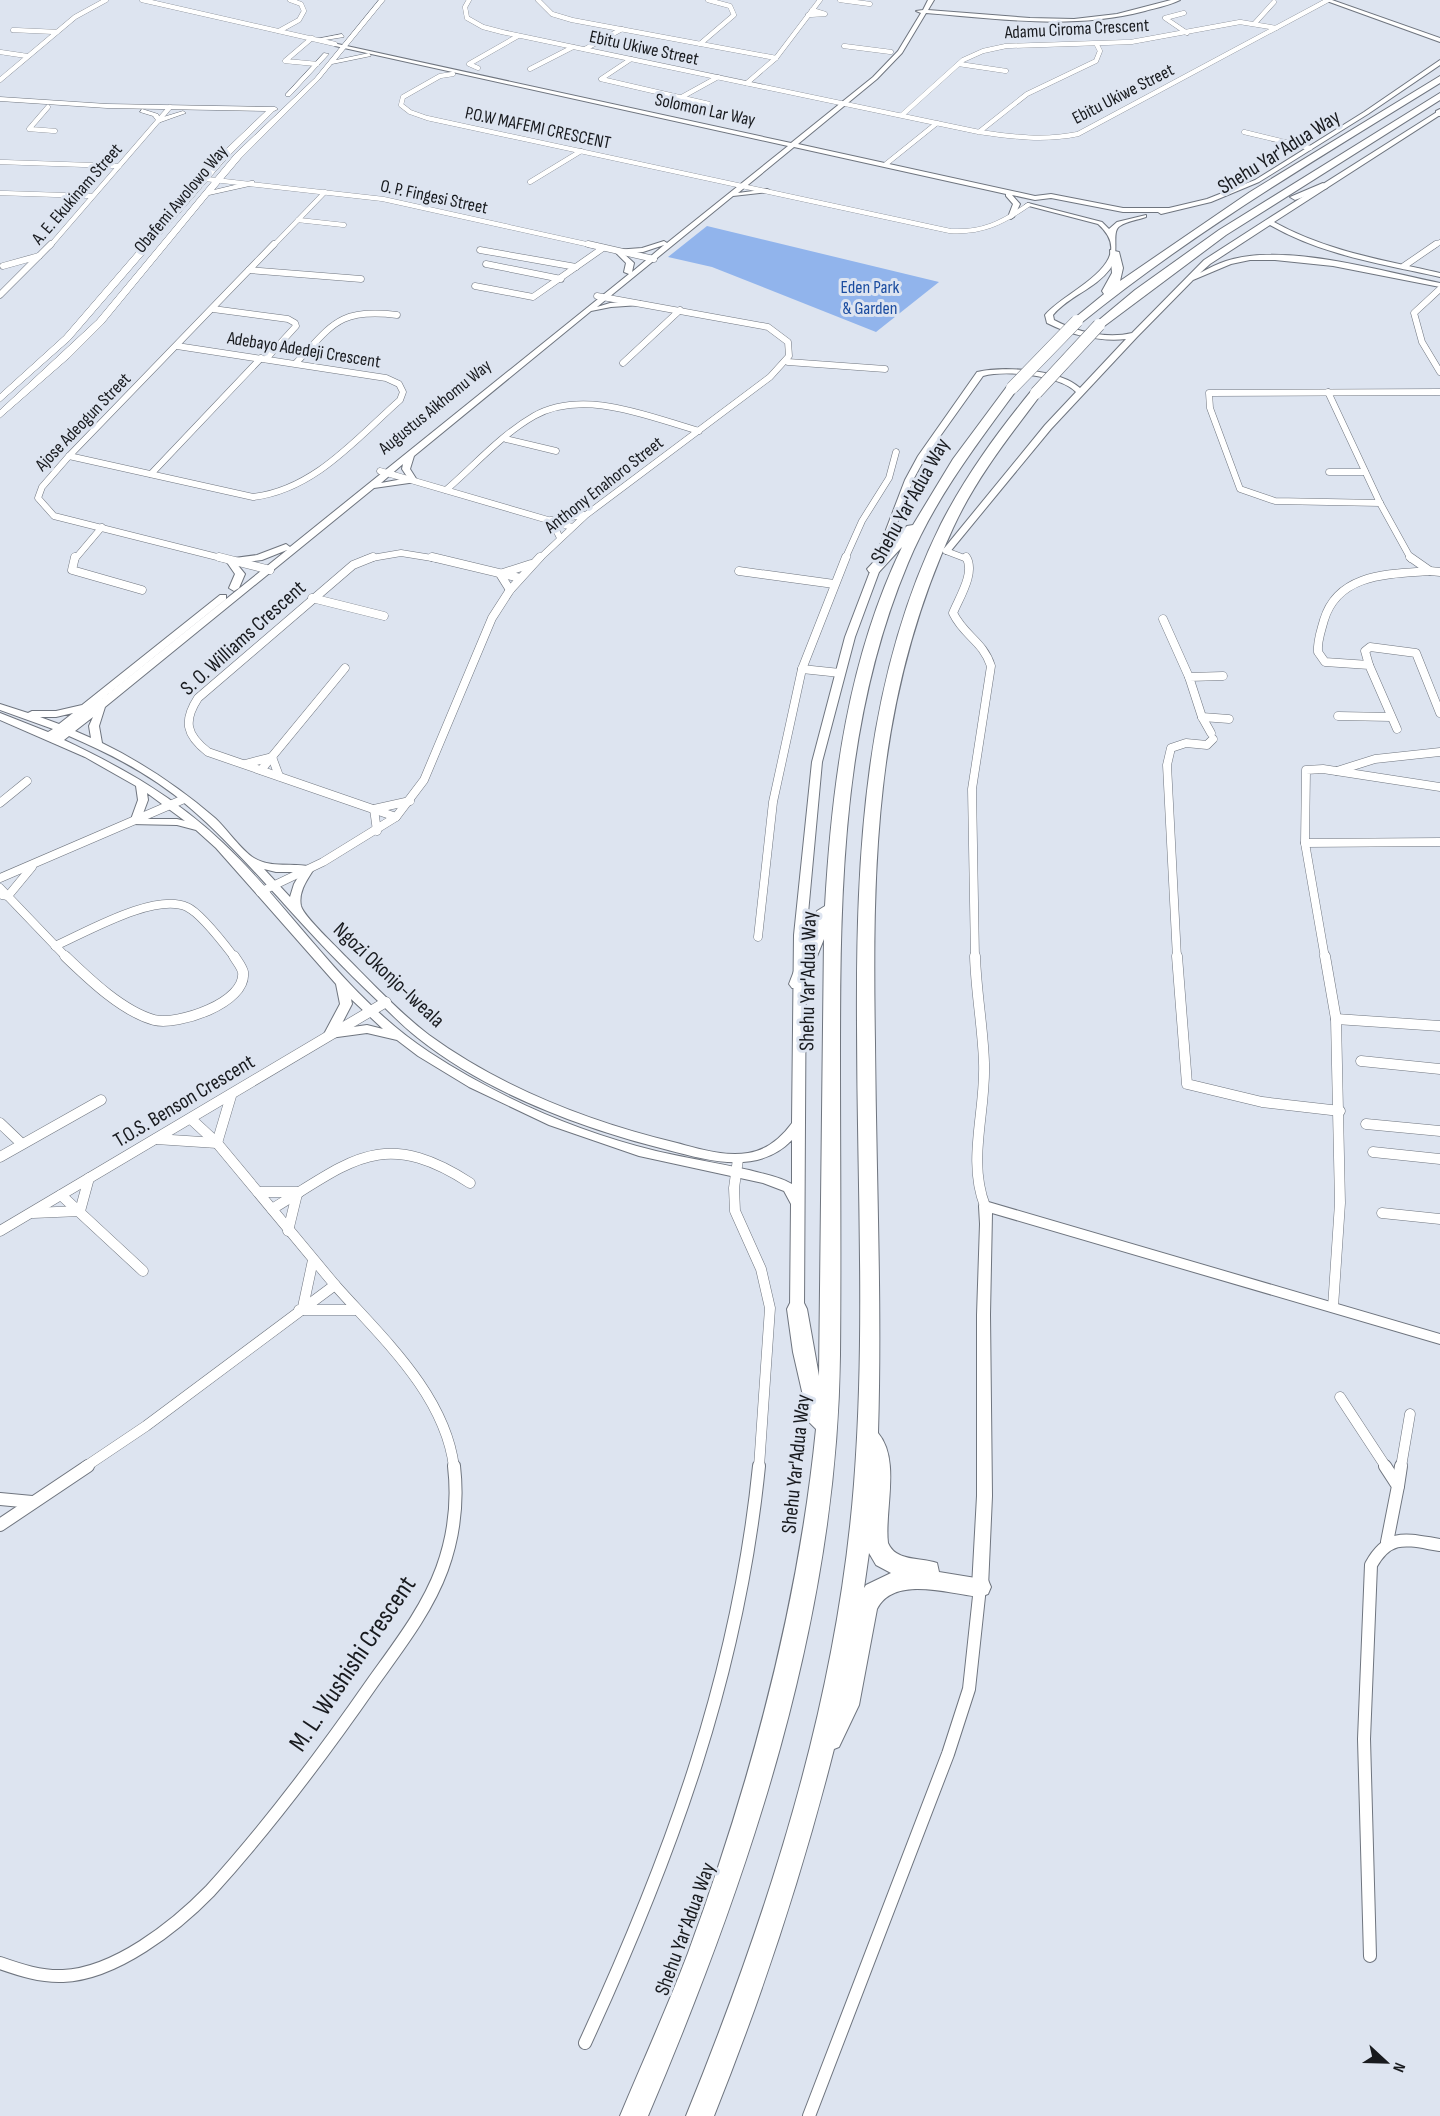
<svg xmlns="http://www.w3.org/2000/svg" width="1440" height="2116" font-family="'Sofia Sans Condensed',sans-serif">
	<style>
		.green { fill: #91b4ec }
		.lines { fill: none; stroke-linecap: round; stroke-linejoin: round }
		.minor-far4-casing { stroke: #6f757f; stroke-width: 5 }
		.minor-far3-casing { stroke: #6f757f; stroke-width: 7 }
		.minor-far2-casing { stroke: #6f757f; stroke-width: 9 }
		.minor-far1-casing { stroke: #6f757f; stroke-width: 11 }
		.minor-casing { stroke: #6f757f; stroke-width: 14 }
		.tertiary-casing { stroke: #6f757f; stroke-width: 2 }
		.secondary-casing { stroke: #6f757f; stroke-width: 1 }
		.motorway-casing { stroke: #6f757f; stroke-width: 2 }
		.minor-far4 { stroke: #fff; stroke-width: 4.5 }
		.minor-far3 { stroke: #fff; stroke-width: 6 }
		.minor-far2 { stroke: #fff; stroke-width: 8 }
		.minor-far1 { stroke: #fff; stroke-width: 10 }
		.minor { stroke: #fff; stroke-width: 12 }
		.tertiary { fill: #fff; fill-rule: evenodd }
		.secondary { fill: #fff; fill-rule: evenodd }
		.motorway { fill: #fff; fill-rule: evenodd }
		.motorway-bridge-casing { stroke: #6f757f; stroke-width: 13; stroke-linecap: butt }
		.motorway-bridge { stroke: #fff; stroke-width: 12 }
		.labels { text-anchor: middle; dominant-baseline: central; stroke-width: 6; stroke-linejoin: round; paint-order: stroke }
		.far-street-label { font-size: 18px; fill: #181a1e; stroke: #dde4f0 }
		.far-park-label { font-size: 18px; fill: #1b4c9f; stroke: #dde4f0 }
		.street-label { font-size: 21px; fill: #181a1e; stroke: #dde4f0 }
		.near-street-label { font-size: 26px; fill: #181a1e; stroke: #dde4f0 }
	</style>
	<rect width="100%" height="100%" fill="#dde4f0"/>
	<!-- green -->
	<path class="green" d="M707,226L939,282L876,332L712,267L668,257Z"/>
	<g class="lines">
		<!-- minor-far4 casing -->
		<g class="minor-far4-casing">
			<g id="minor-far4">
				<path d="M142,0L335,44"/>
				<path d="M469,0L465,7L467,18L483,27L502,32L979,132C1013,137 1044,141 1078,134L1328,0"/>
				<path d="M538,0L552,14L572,20L776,58"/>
				<path d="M840,0L870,4"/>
				<path d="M1184,13L1165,18L1187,33"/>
				<path d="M808,15L825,14L812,10"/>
				<path d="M1255,23L1274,2"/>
				<path d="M13,30L57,32"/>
				<path d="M279,31L299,20L304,11L301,4L290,0"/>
				<path d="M312,38L285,61L317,64"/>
				<path d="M700,44L734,15L730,6L708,0"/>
				<path d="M844,46L891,52"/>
				<path d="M585,49L622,29"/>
				<path d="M0,52L27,56"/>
				<path d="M631,59L601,79L709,104"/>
				<path d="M959,64L1006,71"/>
				<path d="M478,68L469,64L518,36"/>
				<path d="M530,69L573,47"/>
				<path d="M453,74L440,76L403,97L401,105L410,112L427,118L950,231C982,233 1002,223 1028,205"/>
				<path d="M0,80L75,17L106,0"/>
				<path d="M747,83L776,58L820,0"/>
				<path d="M680,98L718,77"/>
				<path d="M48,107L29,129L55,131"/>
				<path d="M902,115L963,60L983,51L1006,46L1131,42L1240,22L1276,28"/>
				<path d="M979,132L1027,94L1096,61L1100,51L1097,45"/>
				<path d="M1244,132L1310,148"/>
				<path d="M0,162L119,166"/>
				<path d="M886,164L937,123"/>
				<path d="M206,179L383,199L595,246"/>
				<path d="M530,182L581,151"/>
				<path d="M0,193L92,196"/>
				<path d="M298,220L344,225"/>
				<path d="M50,246L170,107"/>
				<path d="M273,246L325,192"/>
				<path d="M1434,246L1440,242"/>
			</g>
		</g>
		<!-- minor-far3 casing -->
		<g class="minor-far3-casing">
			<g id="minor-far3">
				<path d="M588,244L654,259"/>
				<path d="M480,250L576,267"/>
				<path d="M486,264L561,279"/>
				<path d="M3,266L39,256"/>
				<path d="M1404,266L1436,244"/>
				<path d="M249,270L361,279"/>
				<path d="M475,286L533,297L603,248"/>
				<path d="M1440,289L1414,313L1422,342L1440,372"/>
				<path d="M0,295L51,244"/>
				<path d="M213,309L288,319L295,323L296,326L266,359"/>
				<path d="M788,362L885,369"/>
				<path d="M296,363C333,324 339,308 397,315"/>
				<path d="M623,363L680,310"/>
				<path d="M1328,392L1380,503L1411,559"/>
				<path d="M506,439L556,451"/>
				<path d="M69,456L253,497C314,490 356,439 400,400L403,392L399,384L386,378L177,346"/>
				<path d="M380,471L572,527"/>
				<path d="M1329,472H1365"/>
				<path d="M151,474L261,358"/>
				<path d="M446,490C475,465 501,435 534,416C584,388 649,417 699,431"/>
				<path d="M1380,503L1275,501L1240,489L1210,408L1209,393L1440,392"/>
				<path d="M560,538L551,520L584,515"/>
				<path d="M946,551L967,559"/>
				<path d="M75,559L102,527"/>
				<path d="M225,559L54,516L38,498L42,487L69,456L274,244"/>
				<path d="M366,559L401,553L438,559"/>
				<path d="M539,559L586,515L770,377L789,356L788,342L768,327L597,296"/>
				<path d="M845,559L862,521L889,478L896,452"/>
			</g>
		</g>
		<!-- minor-far2 casing -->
		<g class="minor-far2-casing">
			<g id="minor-far2">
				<path d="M75,557L72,570L142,590"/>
				<path d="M219,557L270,570"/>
				<path d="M373,557L353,565L198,698C183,721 186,735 208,752L396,817"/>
				<path d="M432,557L520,578"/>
				<path d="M966,557C976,572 959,598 953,613C964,636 983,641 991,666L972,789L975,958"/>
				<path d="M1410,557L1430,571L1440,572"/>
				<path d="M739,571L834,584"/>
				<path d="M510,590L500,574L531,564"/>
				<path d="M312,598L384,616"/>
				<path d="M1163,619L1189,677"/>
				<path d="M1369,665L1365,651L1370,647L1416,653L1440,713"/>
				<path d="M802,669L840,673"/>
				<path d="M1338,716L1391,717"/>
				<path d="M1202,717L1229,719"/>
				<path d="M1397,729L1369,665L1325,662L1318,652C1317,641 1321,631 1324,620C1338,573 1389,574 1430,571"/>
				<path d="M1211,733L1202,717L1189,677L1223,676"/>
				<path d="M245,764L272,757L279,776"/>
				<path d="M261,770L345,668"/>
				<path d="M1337,771L1375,759L1440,752"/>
				<path d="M0,803L27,781"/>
				<path d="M377,831L374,809L410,801"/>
				<path d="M1305,843L1440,842"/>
				<path d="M0,878L184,799"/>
				<path d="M0,888L67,958"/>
				<path d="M260,892L323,862L396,817L424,780L492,618L510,590L540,557"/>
				<path d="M2,895L8,896L32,867"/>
				<path d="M758,937L773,802L802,669L846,557"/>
				<path d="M55,946C85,933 155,892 187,907C201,913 225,945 235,958"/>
				<path d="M1177,958L1167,765L1171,748L1186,743L1207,745L1213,739"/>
				<path d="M1325,958L1305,843L1306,770L1323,769L1440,787"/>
			</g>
		</g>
		<!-- minor-far1 casing -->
		<g class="minor-far1-casing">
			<g id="minor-far1">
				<path d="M65,956C89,979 122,1011 154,1020C177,1026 247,1003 243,972C242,967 237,961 234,956"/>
				<path d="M975,956C976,992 983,1028 984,1063C986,1111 967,1160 985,1206"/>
				<path d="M1177,956L1187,1084L1262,1102L1340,1111"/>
				<path d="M1325,956L1336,1019L1340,1203L1333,1307"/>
				<path d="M1336,1019L1440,1026"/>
				<path d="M1361,1061L1440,1069"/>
				<path d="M191,1119L217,1143L335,1285"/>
				<path d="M0,1123L21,1143"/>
				<path d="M1366,1124L1440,1131"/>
				<path d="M156,1139L217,1143"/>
				<path d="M217,1143L231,1096"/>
				<path d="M1373,1152L1440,1159"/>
				<path d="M0,1157L101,1100"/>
				<path d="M738,1159L734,1188L735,1211L761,1269L770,1308L759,1467"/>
				<path d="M258,1192H299"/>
				<path d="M61,1195L143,1271"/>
				<path d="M272,1209C350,1162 382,1126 470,1183"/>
				<path d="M33,1213L80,1211L89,1178"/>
				<path d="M1382,1213L1440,1219"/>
				<path d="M0,1231L386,1002"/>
				<path d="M288,1231L297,1194"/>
				<path d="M303,1307L313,1260"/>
				<path d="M299,1310H356"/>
				<path d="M1340,1397L1386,1467"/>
				<path d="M85,1467L146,1426L335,1285C381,1337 445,1394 454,1467"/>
				<path d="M1401,1467L1410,1414"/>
			</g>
		</g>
		<!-- minor casing -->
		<g class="minor-casing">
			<g id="minor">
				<path d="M1385,1466L1398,1486L1387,1542"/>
				<path d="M1398,1486L1401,1466"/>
				<path d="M0,1499L32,1502"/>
				<path d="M0,1525L88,1466"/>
				<path d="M1370,1956L1364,1739L1371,1565C1389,1532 1408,1540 1440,1545"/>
				<path d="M0,1963C20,1970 41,1977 63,1976C115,1974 175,1927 210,1891C269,1826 323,1754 373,1682C398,1647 427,1610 442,1569C454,1536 458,1500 454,1466"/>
				<path d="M585,2043C672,1854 738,1674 759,1466"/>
				<path d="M809,2116L948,1754L969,1689L980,1587"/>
			</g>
		</g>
		<!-- tertiary casing -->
		<g class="tertiary-casing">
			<g id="tertiary">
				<path d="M928,0H934L928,10L1030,18L1074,19L1117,14L1171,0H1180C1170,5 1156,8 1145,11C1073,30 999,19 926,13L902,53L877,79L798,144L1035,196L1051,194L1123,208H1169L1207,199L1255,180L1364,112L1440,60V65L1368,114L1259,182L1211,202L1161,214L1158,212H1123L1051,198L1035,200L1012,195L1020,204L1014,217L1011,219L1008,217L1013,204L1006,196V194L794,147L738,193L767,189L769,190V192L733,196L597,307L610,303L637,301H640V305L611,307L591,311L414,456L410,469L417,480L416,482L374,488L105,707L99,726L102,743C143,763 180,788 215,818C226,828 242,851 254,858C272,869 293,862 313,867L314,869C307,880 298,892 301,906C304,917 337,947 346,957C371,982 401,1014 429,1035C502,1088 590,1122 677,1143C700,1149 725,1157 748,1153C767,1150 781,1138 792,1123L794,935L812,762L845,637L905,480L918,456L977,372C1003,366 1060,369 1080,388L1126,339C1101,342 1070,335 1047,323L1045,315C1064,291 1142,263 1098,224L1025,205L1028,203L1102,222L1109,229L1117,222L1146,215V217C1138,220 1127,221 1120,226C1110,232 1121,254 1110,269C1095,289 1069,296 1053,315L1054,320C1076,332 1107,339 1132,333L1204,260L1266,220L1440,110V115L1274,222C1326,251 1383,260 1440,273V277C1382,264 1322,255 1270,225L1210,264L1200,273C1209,268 1217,264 1226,261C1284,242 1380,271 1440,283V287L1333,266L1275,260H1250L1231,264L1193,280L1137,337L1051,429L949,553L946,554L942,551L1045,425L1076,392C1059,375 1006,370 983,376L926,456L913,480L855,637L822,762L806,935L804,1309L802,1313L797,1314L792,1313L790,1309L791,1204L784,1191L763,1183L639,1156L549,1125L469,1087L418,1056L397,1040L367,1033L330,1038L326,1037L324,1034L340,1004L336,984L216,848L196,830L177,825L131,824L130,822L138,800L136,786L85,757L0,720V713L48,732L53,729L0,710V704L28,713L32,711H56L82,705L220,595H226V599L67,727L287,550L262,560L236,563L245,574L239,588L234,591L229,588L235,574L226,561L227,559L257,555L286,544L290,547L629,274L624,272L626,263L615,252V250L642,248L664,241L667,243L788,146L335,46L333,43L791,143L873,77L898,51L921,13L916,11L923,10ZM664,245L632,272L634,263L623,253L643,252ZM403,464L402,469L408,478L381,483ZM73,713L59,724L40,717H56ZM93,717L89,726L91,738L75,731ZM69,736C111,754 154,776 189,807C221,834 249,866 278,897C310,933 343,968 378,1001C391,1014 404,1027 418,1038C487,1093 583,1129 668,1150C710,1161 758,1175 792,1140V1184C778,1176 763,1174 749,1170C718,1163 686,1158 656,1151C575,1131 498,1097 429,1052C345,997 294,910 223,843C175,797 123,768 64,740ZM147,793L185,821L177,819H141L148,800ZM264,869L276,872H301L294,884L290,897ZM351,999L383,1029L367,1025L339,1029L352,1004Z"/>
				<path d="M1324,0H1332L1440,38V42Z"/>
				<path d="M985,1201L1440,1334V1344L992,1213L990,1315L992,1496L988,1587L985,1592L980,1594L975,1592L972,1587L977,1496V1315L980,1224L979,1206L980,1203Z"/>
			</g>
		</g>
		<!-- secondary casing -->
		<g class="secondary-casing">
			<g id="secondary">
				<path d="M379,0H385L336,60L369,53L371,56L332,64L319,80L241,158L214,190L251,181H254V185L209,195L103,324L70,357L0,418V410L97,320L235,154L315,78Z"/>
				<path d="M342,34L344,37L319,41L316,39Z"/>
				<path d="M324,53L329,54L290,96H286V94Z"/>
				<path d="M0,97L107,104L275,107L278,109L274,111L227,158L70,340L0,402V394L64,336L221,154L266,111L107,108L0,101Z"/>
				<path d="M142,109L158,114L160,118L183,111L186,113L158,123L153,116L140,112Z"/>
			</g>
		</g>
		<!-- motorway casing -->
		<g class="motorway-casing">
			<g id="motorway">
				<path d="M1440,76V83C1317,159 1193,232 1081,323L1071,321L1104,294L1102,291L1112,273L1110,250L1119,252L1123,268L1120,281L1250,192Z"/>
				<path d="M1440,93V100L1226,235L1103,327L1093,325L1135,290L1219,230Z"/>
				<path d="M1440,109V116L1436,115V111Z"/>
				<path d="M1323,183L1328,186L1327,188L1295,200L1290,197Z"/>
				<path d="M1008,385L1018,388C977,444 935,498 908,563C842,720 840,889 840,1056C840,1156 841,1255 840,1355C837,1618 750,1876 648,2116H620C643,2061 667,2008 688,1953C750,1784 798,1609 816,1429L809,1422L793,1352L787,1309L790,1303L797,1301L804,1303L807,1309L819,1376L824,939L804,988H792L789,984L817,911L825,906C832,783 848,659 902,547L879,572H869L867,569L907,526L913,525L953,459Z"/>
				<path d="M1036,389L1042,393C1009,437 976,478 953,528C875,698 872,861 875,1043C876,1173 882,1303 878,1433C901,1460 884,1511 888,1543C896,1562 920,1557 937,1563L939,1572L988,1580L991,1587L988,1594L980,1597C950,1594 894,1575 877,1609L859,1705L839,1747L834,1749C802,1875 762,1996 714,2116H686C768,1914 837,1702 854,1484C866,1332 857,1177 857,1025C856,855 864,680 941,524C966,475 997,433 1032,390ZM869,1553L876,1565L891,1573L866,1585L864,1588Z"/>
			</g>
		</g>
		<!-- minor-far4 -->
		<use href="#minor-far4" class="minor-far4"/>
		<!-- minor-far3 -->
		<use href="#minor-far3" class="minor-far3"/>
		<!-- minor-far2 -->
		<use href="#minor-far2" class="minor-far2"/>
		<!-- minor-far1 -->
		<use href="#minor-far1" class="minor-far1"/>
		<!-- minor -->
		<use href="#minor" class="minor"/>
		<!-- tertiary -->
		<use href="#tertiary" class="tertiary"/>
		<!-- secondary -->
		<use href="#secondary" class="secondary"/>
		<!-- motorway -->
		<use href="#motorway" class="motorway"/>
		<!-- motorway-bridge casing -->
		<g class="motorway-bridge-casing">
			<g id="motorway-bridge">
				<path d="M1012,388L1077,321"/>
				<path d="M1036,393L1099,325"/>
			</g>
		</g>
		<!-- motorway-bridge -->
		<use href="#motorway-bridge" class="motorway-bridge"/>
	</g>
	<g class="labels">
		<!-- far-street labels -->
		<g class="far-street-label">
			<text transform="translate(1077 29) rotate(-3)">Adamu Ciroma Crescent</text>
			<text transform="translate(644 48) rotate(12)">Ebitu Ukiwe Street</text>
			<text transform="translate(1123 94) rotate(-27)">Ebitu Ukiwe Street</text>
			<text transform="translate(705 110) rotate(12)">Solomon Lar Way</text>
			<text transform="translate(538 128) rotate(12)">P.O.W MAFEMI CRESCENT</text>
			<text transform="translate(77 194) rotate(-49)">A. E. Ekukinam Street</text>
			<text transform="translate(434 197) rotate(12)">O. P. Fingesi Street</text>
			<text transform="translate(181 199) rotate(-50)">Obafemi Awolowo Way</text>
			<text transform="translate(304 350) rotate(9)">Adebayo Adedeji Crescent</text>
			<text transform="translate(435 407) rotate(-39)">Augustus Aikhomu Way</text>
			<text transform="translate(83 422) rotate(-46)">Ajose Adeogun Street</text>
			<text transform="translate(604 485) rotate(-38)">Anthony Enahoro Street</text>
		</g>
		<!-- far-park labels -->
		<g class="far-park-label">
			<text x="870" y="287">Eden Park<tspan x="870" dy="21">&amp; Garden</tspan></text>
		</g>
		<!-- street labels -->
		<g class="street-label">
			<text transform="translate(1279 152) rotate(-32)">Shehu Yar'Adua Way</text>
			<text transform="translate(910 501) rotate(-61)">Shehu Yar'Adua Way</text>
			<text transform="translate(243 638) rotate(-42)">S. O. Williams Crescent</text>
			<text transform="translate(389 975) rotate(43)">Ngozi Okonjo-Iweala</text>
			<text transform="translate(808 981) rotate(-89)">Shehu Yar'Adua Way</text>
			<text transform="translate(184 1101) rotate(-31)">T.O.S. Benson Crescent</text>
			<text transform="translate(796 1464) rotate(-84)">Shehu Yar'Adua Way</text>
			<text transform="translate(685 1929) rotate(-70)">Shehu Yar'Adua Way</text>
		</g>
		<!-- near-street labels -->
		<g class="near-street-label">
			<text transform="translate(353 1664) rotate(-56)">M. L. Wushishi Crescent</text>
		</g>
	</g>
	<!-- north arrow -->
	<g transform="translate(1386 2062) rotate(112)" stroke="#dde4f0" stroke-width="4.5" paint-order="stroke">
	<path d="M0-4.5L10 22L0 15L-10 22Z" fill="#181a1e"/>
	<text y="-9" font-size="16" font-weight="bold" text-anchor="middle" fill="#181a1e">N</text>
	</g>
</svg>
